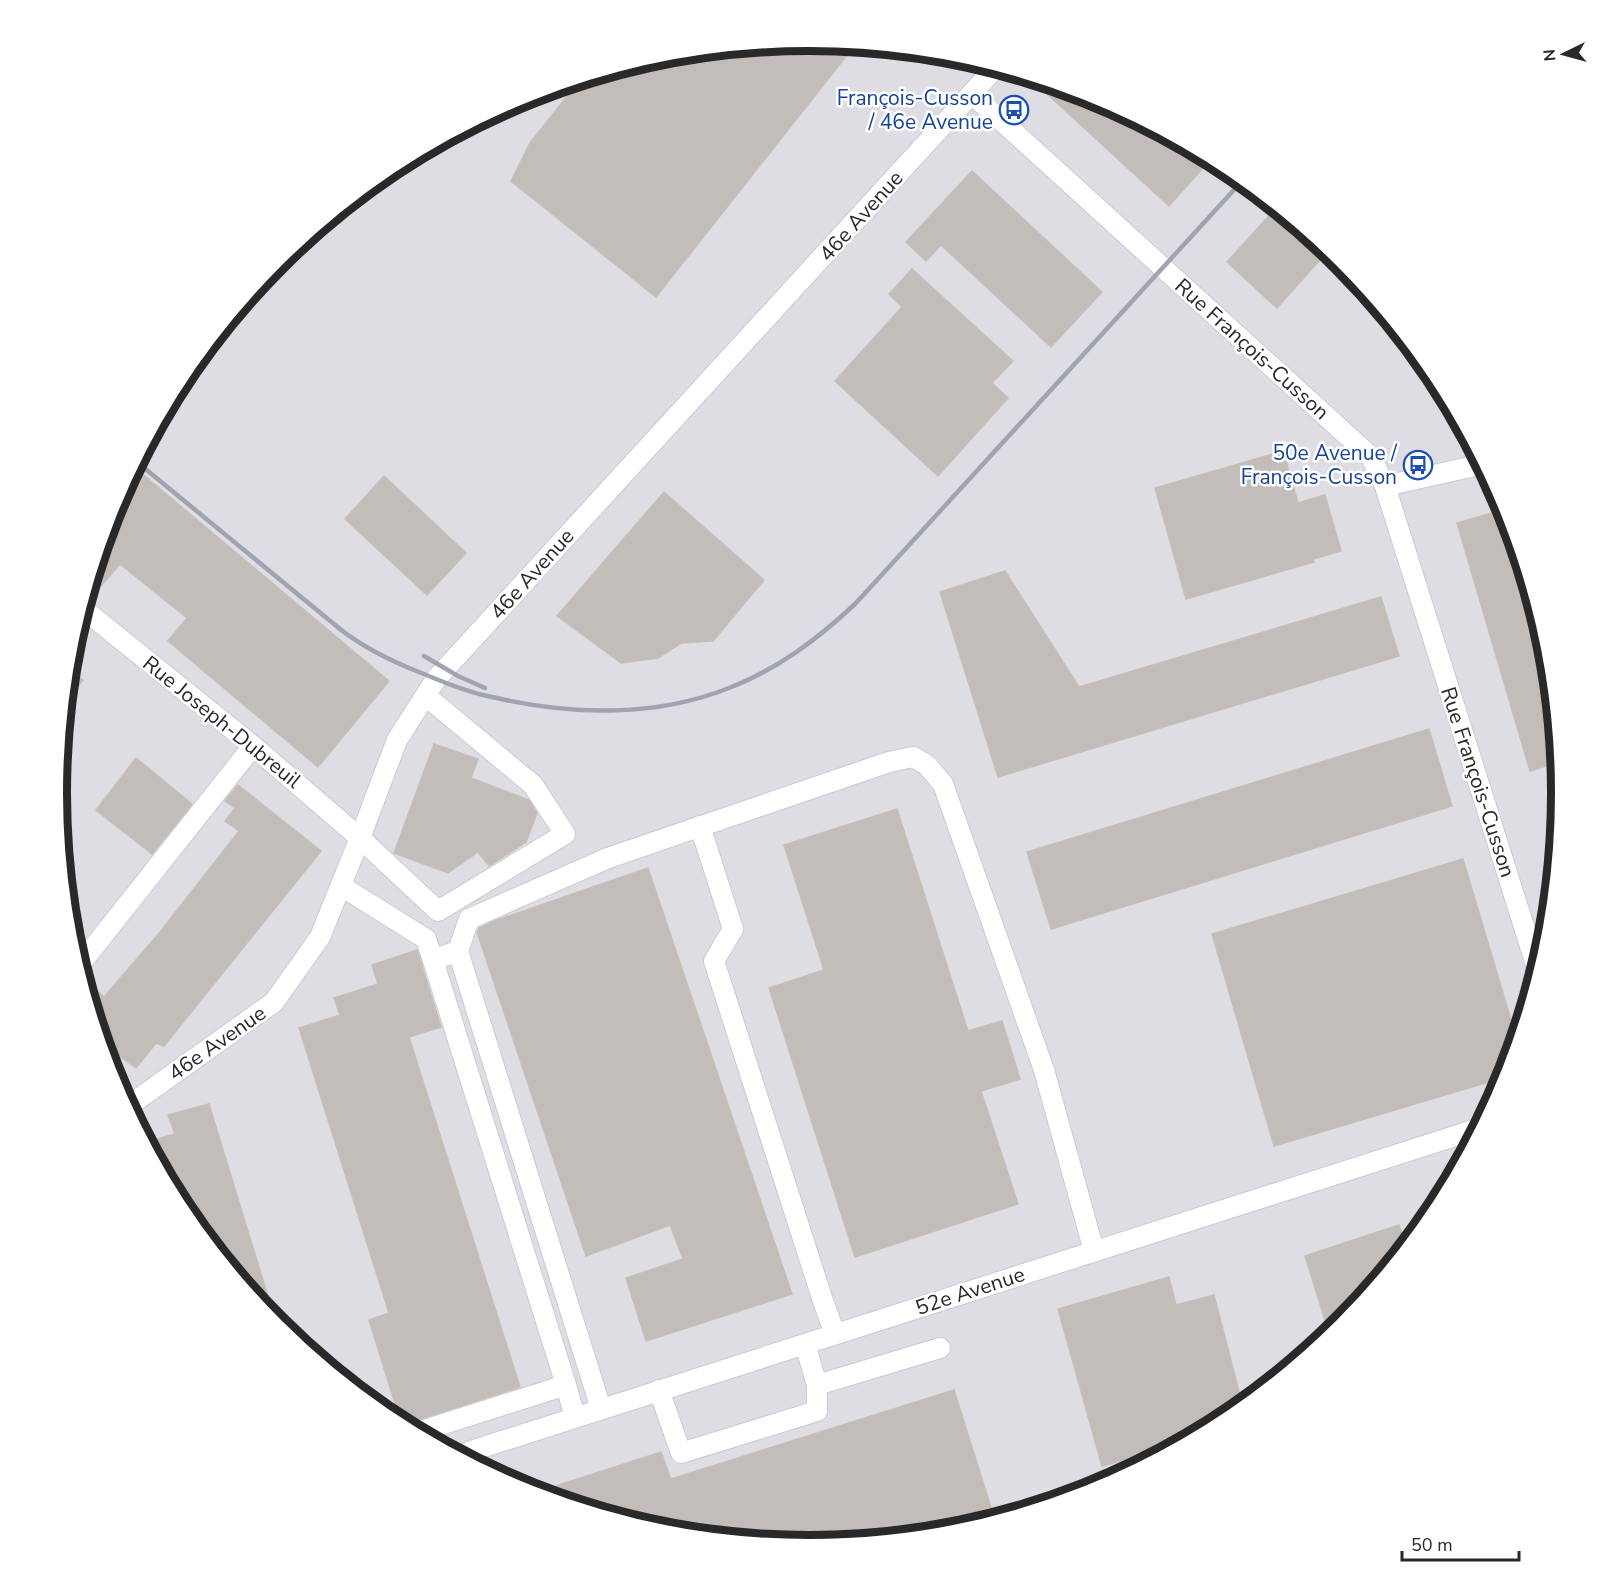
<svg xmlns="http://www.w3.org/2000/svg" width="1618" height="1587" font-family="'Nunito Sans',sans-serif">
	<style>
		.industrial { fill: #dedde3 }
		.building { fill: #c2bdb9; stroke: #c5bfb7; stroke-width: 1.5 }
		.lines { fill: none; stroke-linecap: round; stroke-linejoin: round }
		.minor-casing { stroke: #c8ccd5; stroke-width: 22 }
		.minor { stroke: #fff; stroke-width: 20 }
		.rail { stroke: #a0a4b1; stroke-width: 4.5 }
		.labels { text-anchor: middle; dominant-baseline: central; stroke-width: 5; stroke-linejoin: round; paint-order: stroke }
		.transit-label { font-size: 21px; fill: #164399; stroke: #fff; text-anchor: end }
		.street-label { font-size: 21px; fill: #292929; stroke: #fff }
		.rim { fill: none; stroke: #292929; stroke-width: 8 }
	</style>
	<rect width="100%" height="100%" fill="#eae3dd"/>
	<!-- industrial -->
	<circle class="industrial" cx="809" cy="793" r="751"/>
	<!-- building -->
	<g class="building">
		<path d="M809,40L855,45L656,297L511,181L530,143L580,80L662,55Z"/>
		<path d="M1053,85L1097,98L1211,159L1169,206L1046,93Z"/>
		<path d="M972,171L1102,292L1051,347L941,245L926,261L906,242Z"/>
		<path d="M1276,208L1327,252L1277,308L1227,262Z"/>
		<path d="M912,269L1013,361L992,383L1008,398L938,476L835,381L902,307L889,294Z"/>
		<path d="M1283,451L1298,503L1325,495L1341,551L1313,559L1314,562L1186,599L1155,488Z"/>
		<path d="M134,467L389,681L318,767L168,641L187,618L120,564L101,586L91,578L113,505Z"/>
		<path d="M384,476L466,553L427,595L345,519Z"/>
		<path d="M664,492L764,580L713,641L681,643L658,658L621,663L557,616Z"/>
		<path d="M1506,509L1548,647L1559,762L1530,771L1457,523Z"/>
		<path d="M1005,571L1079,687L1381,597L1399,656L998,777L940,592Z"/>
		<path d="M68,668L83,680L65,703Z"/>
		<path d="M1429,729L1452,806L1051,929L1027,852Z"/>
		<path d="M434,744L478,759L471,778L529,800L537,813L526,842L489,866L478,852L448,873L394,853Z"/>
		<path d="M136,758L192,804L152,854L96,810Z"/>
		<path d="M238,785L321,851L164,1046L156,1043L136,1068L101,1042L87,994L92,986L104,997L160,932L239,831L225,821L235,808L225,801Z"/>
		<path d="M897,809L968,1031L1002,1021L1020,1079L981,1091L1018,1204L855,1257L769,988L824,970L784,845Z"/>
		<path d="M1463,859L1517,1040L1506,1077L1274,1146L1212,934Z"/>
		<path d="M648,868L792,1294L646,1341L626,1278L683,1259L670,1225L586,1256L477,932L479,928L494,921Z"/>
		<path d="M417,950L441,1027L409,1037L520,1387L411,1422L404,1427L402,1426L369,1320L389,1313L299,1028L340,1015L334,998L378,984L372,965Z"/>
		<path d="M209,1104L277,1326L183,1212L146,1142L175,1134L168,1115Z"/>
		<path d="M1399,1225L1406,1247L1341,1326L1330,1336L1305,1256Z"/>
		<path d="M1169,1277L1176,1305L1214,1295L1243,1407L1227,1420L1182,1444L1102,1466L1058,1309Z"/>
		<path d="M954,1390L995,1520L956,1532L809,1546L662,1532L534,1493L661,1452L671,1479Z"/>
	</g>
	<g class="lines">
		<!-- minor casing -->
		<g class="minor-casing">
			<g id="minor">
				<path d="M972,94L1371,457L1385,486L1538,971"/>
				<path d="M1385,486L1483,464"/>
				<path d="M82,608L253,746L360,838L438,911L565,834L533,785L426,696"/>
				<path d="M700,826L733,929L714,961L823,1301L835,1334"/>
				<path d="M341,886L426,939L433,960"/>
				<path d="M458,951L469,919L608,858L889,762L913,757L927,765L943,784L1044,1070L1094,1251"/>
				<path d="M78,967L253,746"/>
				<path d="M127,1107L274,1002L320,937L360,838L397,740L436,679L996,67"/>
				<path d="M566,1385L433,960L458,951L601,1409"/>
				<path d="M817,1385L940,1348"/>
				<path d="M659,1390L681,1453L817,1411V1385L805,1344"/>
				<path d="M415,1433L566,1385L575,1417"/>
				<path d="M460,1457L471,1451L1480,1128"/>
			</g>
		</g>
		<!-- minor -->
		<use href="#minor" class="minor"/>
		<!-- rail -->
		<g class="rail">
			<path d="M137,462L340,629C364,648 391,661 419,672C443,682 467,692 492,697C569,715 654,718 729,688C778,669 818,639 856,603L1243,180"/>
			<path d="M424,656L458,676L485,688"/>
		</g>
	</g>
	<!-- icons -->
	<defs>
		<g id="bus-ring" transform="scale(1.5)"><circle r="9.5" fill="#fff" stroke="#1a4fb4" stroke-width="1.5"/><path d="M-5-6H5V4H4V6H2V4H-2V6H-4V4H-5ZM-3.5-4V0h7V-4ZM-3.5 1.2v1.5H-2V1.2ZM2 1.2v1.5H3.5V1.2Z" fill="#1a4fb4"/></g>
	</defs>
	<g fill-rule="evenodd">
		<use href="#bus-ring" x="1014" y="110"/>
		<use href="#bus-ring" x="1418" y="465"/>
	</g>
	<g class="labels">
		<!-- transit labels -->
		<g class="transit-label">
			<text x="993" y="98">François-Cusson<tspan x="993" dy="24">/ 46e Avenue</tspan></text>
			<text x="1397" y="453">50e Avenue /<tspan x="1397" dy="24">François-Cusson</tspan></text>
		</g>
		<!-- street labels -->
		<g class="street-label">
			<text transform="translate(861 216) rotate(-48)">46e Avenue</text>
			<text transform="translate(1252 349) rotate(42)">Rue François-Cusson</text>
			<text transform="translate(532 574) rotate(-48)">46e Avenue</text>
			<text transform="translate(222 722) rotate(39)">Rue Joseph-Dubreuil</text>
			<text transform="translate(1478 782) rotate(72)">Rue François-Cusson</text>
			<text transform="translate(217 1043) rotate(-35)">46e Avenue</text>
			<text transform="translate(970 1291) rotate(-18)">52e Avenue</text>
		</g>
	</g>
	<!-- crop -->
	<path d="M0 0H1618V1587H0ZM67 793a742 742 0 1 1 1484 0a742 742 0 1 1-1484 0Z" fill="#fff" fill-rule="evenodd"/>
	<path class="rim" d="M67 793a742 742 0 1 1 1484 0a742 742 0 1 1-1484 0Z"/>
	<!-- north arrow -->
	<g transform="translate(1564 54) rotate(265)" stroke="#ffffff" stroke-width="4.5" paint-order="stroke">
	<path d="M0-4.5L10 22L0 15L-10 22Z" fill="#292929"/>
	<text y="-9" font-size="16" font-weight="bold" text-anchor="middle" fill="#292929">N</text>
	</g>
	<!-- scale -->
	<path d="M1402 1551v9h117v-9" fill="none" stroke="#292929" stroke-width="3"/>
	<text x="1411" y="1551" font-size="18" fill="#292929" stroke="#ffffff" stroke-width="4.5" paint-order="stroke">50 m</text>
</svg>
